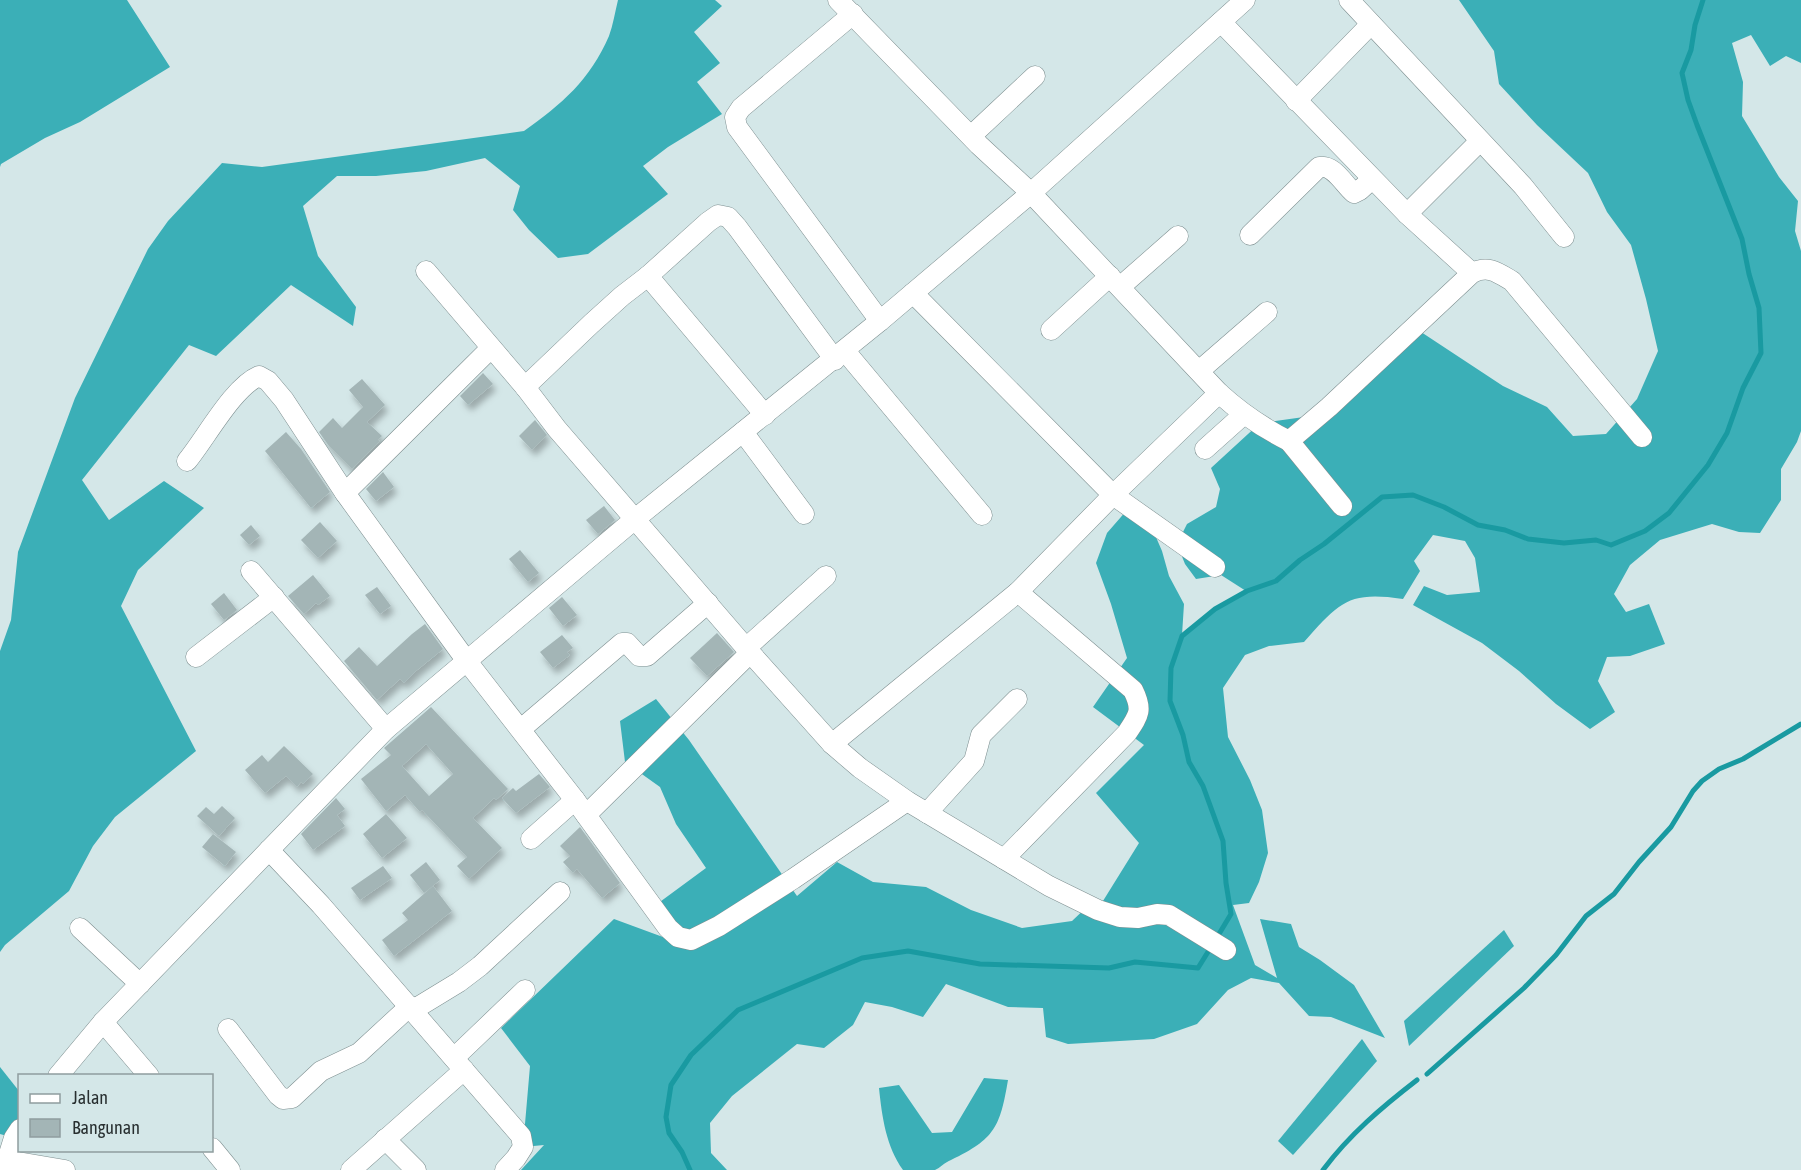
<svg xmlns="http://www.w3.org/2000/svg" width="1801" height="1170" font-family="'Asap Condensed',sans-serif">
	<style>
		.forest { fill: #3bafb7 }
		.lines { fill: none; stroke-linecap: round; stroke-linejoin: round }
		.stream { stroke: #199aa1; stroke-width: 5 }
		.building { fill: #a3b5b6; fill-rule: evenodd; filter: url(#shadow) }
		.street-casing { stroke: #7e8f90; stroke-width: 21 }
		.street { stroke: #fff; stroke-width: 20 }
	</style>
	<defs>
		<filter id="shadow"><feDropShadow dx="3.5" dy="6" stdDeviation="3" flood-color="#0004"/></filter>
	</defs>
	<rect width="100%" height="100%" fill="#d4e7e8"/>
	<!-- forest -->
	<g class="forest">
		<path d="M0,0H127L170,67L80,122L45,138L1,164L0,167Z"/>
		<path d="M618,0H715L722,6L694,32L720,63L697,82L722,114L668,147L643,166L668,194L588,254L558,258L529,230L513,210L520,186L485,158L426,171L376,176H337L303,206L318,256L356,307L353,326L291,285L216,356L189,345L82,480L109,520L164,481L204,508L138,570L121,606L196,751L115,817L93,846L69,891L5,945L0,952V651L11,620L18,552L75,398L148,249L168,221L222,163L262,167L524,131C562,104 590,80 609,36C613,25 615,12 618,0Z"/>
		<path d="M1459,0H1801V63L1786,56L1770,66L1751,35L1732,43L1743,82L1742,116L1779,177L1798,201L1795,231L1801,251V431L1797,442L1781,469V500L1760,533L1739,532L1712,524L1660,540L1630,565L1614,594L1626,612L1649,604L1665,644L1630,656L1607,657L1598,681L1615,712L1590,729L1556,704L1519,671L1482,643L1413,605L1424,586L1447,595L1480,592L1475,558L1465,541L1433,535L1414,561L1420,571L1403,599C1348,591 1340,602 1304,642L1269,646L1245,655L1223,688L1228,737L1250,780L1262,810L1268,853L1259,882L1249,903L1233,905L1255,965L1277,978L1260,919L1291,924L1299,947L1320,960L1354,985L1385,1038L1331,1017L1309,1016L1279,983L1251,978L1228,990L1197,1024L1154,1039L1068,1044L1046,1037L1043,1008L1008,1007L946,984L923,1017L892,1007L865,1002L853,1025L824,1048L797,1044L732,1096L710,1123L711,1153L727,1170H521L544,1145L523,1147L530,1066L501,1028L614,919L690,947L653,907L706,868L676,824L660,787L625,762L620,721L656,699L689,740L797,896L837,862L873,882L926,887L971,910L1022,928L1072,921L1091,903L1098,909L1139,843L1096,793L1144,745L1093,707L1127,658L1111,604L1096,563L1107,533L1134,502L1152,528L1162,551L1169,576L1184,604L1182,635L1215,609L1246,591L1221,575L1196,579L1185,564L1177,544L1187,524L1216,507L1220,489L1211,468L1260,423L1304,417L1418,330L1503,386L1547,407L1573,436L1606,434L1637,399L1658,351L1646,299L1631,245L1607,212L1588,173L1537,125L1499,84L1494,51Z"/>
		<path d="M1504,930L1514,946L1409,1046L1404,1021Z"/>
		<path d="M1362,1039L1377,1061L1293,1155L1278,1141Z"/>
		<path d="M0,1067L19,1091V1129L14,1138L0,1134Z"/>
		<path d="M984,1078L1008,1080C1000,1127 995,1139 951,1160C945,1162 940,1168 935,1170C926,1170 912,1170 903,1170C886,1146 882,1117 879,1088L899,1085L932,1133L952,1132Z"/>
	</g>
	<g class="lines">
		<!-- stream -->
		<g class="stream">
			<path d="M1216,939L1231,914L1226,883L1223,841L1203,786L1189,762L1183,735L1170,701L1171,668L1182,636L1215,609L1247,591L1276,581L1300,560L1324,544L1382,497L1413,495L1444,507L1478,525L1505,530L1528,539L1564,543L1596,540L1611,545L1645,531L1669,513L1708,465L1727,433L1743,388L1761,353L1759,308L1749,274L1742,239L1697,125L1688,100L1682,73L1691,50L1695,25L1703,0"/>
			<path d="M1427,1074L1524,988L1556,955L1586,916L1614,894L1639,862L1671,827L1693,791L1702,781L1719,769L1743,759L1801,724"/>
			<path d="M690,1170L682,1152L669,1133L666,1117L671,1085L691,1055L738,1010L862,958L908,951L980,964L1109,968L1135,962L1198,968L1211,947"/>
			<path d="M1323,1170C1349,1135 1382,1107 1417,1080"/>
		</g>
	</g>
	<!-- building -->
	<g class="building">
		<path d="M483,373L493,384L468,405L460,396Z"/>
		<path d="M362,379L385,405L367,422L382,436L378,440L380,441L352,469L329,446L319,432L333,418L342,428L363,407L349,390Z"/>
		<path d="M535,420L547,435L532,450L519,436Z"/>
		<path d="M286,432L301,449L330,492L311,508L265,451Z"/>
		<path d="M383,472L394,487L376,501L366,489Z"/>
		<path d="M604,506L615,520L598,534L586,520Z"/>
		<path d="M320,522L337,541L318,558L301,540Z"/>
		<path d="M251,525L260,536L249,545L240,535Z"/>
		<path d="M520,550L539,573L528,582L509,559Z"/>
		<path d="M313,575L330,596L318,605L316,603L304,614L288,596Z"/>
		<path d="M377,587L391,606L380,614L365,595Z"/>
		<path d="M224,593L237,610L224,620L211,604Z"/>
		<path d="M562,597L577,615L563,626L549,608Z"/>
		<path d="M425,624L443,649L416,671L404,683L400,679L377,700L344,661L359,647L377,666L412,634Z"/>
		<path d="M717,633L734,652L707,676L690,658Z"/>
		<path d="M562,635L573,648L567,652L570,655L553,668L540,652Z"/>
		<path d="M431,707L508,789L496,800L494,798L473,818L502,848L469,879L457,866L467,857L422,810L420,812L405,795L386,811L361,779L391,755L384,748ZM426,744L453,774L429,796L402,766Z"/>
		<path d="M284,746L313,774L303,784L301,782L297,787L286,776L265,793L245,770L262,755L268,762Z"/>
		<path d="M539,774L550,787L516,813L502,798L513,788L516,791Z"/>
		<path d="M336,798L345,809L337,815L345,826L313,850L301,834Z"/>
		<path d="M222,806L235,818L219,836L197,816L206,807L214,814Z"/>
		<path d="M386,814L407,838L382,858L363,834Z"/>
		<path d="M580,827L620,883L602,898L577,869L573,873L563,862L570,856L560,846Z"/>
		<path d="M213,834L236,852L225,866L202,847Z"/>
		<path d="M426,862L440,880L424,893L410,875Z"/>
		<path d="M383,866L392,878L360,900L351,888Z"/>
		<path d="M433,886L452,911L394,956L382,940L408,920L402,913Z"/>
	</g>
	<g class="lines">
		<!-- street casing -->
		<g class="street-casing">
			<g id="street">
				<path d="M838,0L979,145L1031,193L1219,393C1241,413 1263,428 1289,441L1329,407L1472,273C1488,265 1497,272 1512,281L1642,437"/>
				<path d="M1349,0L1523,186L1564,237"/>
				<path d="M853,14L741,108L735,117L737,127L880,321"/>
				<path d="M1221,22L1407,214L1472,273"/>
				<path d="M1296,101L1371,24"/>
				<path d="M971,136L1035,76"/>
				<path d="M1407,214L1480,141"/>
				<path d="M1250,235L1319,167C1334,164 1344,185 1354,193L1360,190L1372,179"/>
				<path d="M426,271L525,387L557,429L746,648L832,744L860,768L907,801L1049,886L1098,910L1120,917L1138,918L1157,914L1169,915L1226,950"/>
				<path d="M648,276L765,415"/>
				<path d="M1120,287L1178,236"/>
				<path d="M913,293L1113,495L1215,567"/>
				<path d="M1051,330L1110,276"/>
				<path d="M845,351L982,515"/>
				<path d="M1199,371L1267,312"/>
				<path d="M525,387L591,324L622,296L648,276L708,222L718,215L728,217L737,227L835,360"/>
				<path d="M743,432L804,514"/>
				<path d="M1289,441L1342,506"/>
				<path d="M1205,449L1243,415"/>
				<path d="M187,461C206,438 233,387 259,376L268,381L284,400L345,493L466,660L575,800L668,928L678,937L691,940L719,926L793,879L907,801"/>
				<path d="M345,493L490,349"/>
				<path d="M251,571L386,729"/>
				<path d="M746,648L826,576"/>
				<path d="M196,657L274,597"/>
				<path d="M521,729L622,643H627L639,656H647L708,603"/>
				<path d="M832,744L1018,592L1113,495L1219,393"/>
				<path d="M927,813L974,761L981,735L1017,699"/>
				<path d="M586,815L750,653"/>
				<path d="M531,839L575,800"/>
				<path d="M269,850L321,905L521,1136L523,1147L516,1158L505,1170"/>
				<path d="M1004,859L1127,733C1139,715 1143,710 1133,690L1018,592"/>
				<path d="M80,928L140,984"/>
				<path d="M413,1010L459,982L480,966L560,892"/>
				<path d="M103,1022L149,1076"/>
				<path d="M228,1029L278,1095L283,1099L292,1098L321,1071L359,1053L410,1006"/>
				<path d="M454,1058L525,990"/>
				<path d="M58,1076L103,1022L386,729L635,519L880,321L1031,193L1245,0"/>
				<path d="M385,1139L416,1170"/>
				<path d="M212,1148L230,1170"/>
				<path d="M6,1160L65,1170"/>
				<path d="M4,1170L14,1138L20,1129"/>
				<path d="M351,1170L464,1070"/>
			</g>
		</g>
		<!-- street -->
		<use href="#street" class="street"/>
	</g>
	<!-- legend -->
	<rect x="18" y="1074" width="195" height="78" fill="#d4e7e8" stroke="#8f9d9e" stroke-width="1.5"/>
	<rect x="30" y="1094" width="30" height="9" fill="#ffffff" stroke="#8f9d9e" stroke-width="1.5"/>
	<text x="72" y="1104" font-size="18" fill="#282f30">Jalan</text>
	<rect x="30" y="1119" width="30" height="18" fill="#a3b5b6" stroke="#8f9d9e" stroke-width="1.5"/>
	<text x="72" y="1134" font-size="18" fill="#282f30">Bangunan</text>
</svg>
